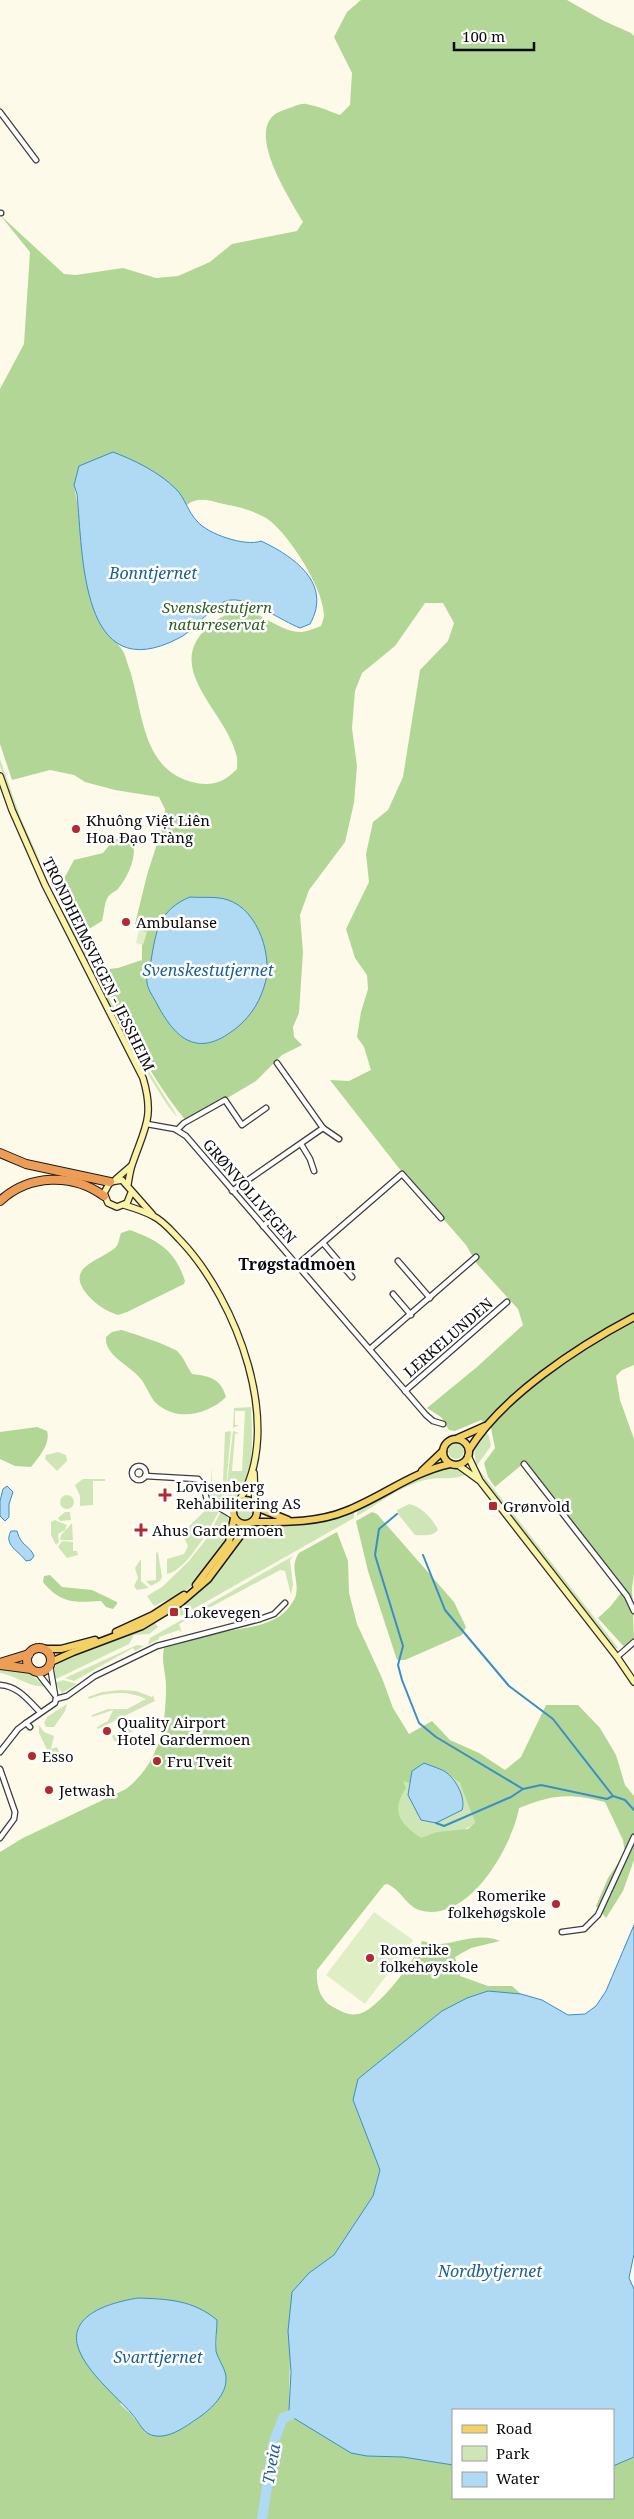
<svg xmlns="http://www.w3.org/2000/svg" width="634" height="2519" font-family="'Noto Serif',serif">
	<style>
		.green { fill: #cee6b5 }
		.forest { fill: #b2d695; fill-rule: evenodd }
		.pitch { fill: #e0eec6 }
		.water { fill: #b0daf3; stroke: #3a8ec7 }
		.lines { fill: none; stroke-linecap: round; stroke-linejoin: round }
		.stream { stroke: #3a8ec7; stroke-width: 2 }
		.river { stroke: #b0daf3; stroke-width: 10 }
		.street-casing { stroke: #3d3d3d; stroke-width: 7 }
		.secondary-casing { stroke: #2c2c2c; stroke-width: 8 }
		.primary-casing { stroke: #1b1b1b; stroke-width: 9 }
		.highway-casing { stroke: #1b1b1b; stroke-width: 10 }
		.street { stroke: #fff; stroke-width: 4.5 }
		.secondary { stroke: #fcf3a6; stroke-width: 5.5 }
		.primary { stroke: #f3d164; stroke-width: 6 }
		.highway { stroke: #ee9d56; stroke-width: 8 }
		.poi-dot { fill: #b4292f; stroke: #fff; stroke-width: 2 }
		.labels { text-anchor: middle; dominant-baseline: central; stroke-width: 5; stroke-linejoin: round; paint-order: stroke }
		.park-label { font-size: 15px; font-style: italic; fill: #2b5e1e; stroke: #fff }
		.poi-label { font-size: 15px; fill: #0a0a0a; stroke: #fff; text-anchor: start }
		.street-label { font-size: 15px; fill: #0a0a0a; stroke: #fff }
		.water-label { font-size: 16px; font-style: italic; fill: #1a5f96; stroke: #fff }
		.neighbourhood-label { font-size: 16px; font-weight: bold; fill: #0a0a0a; stroke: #fff }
	</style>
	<rect width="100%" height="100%" fill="#fefae9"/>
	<!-- green -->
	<g class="green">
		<path d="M0,759L21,819L47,876L17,815L0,766Z"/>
		<path d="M65,914L143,1062L177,1116C165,1111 66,930 65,914Z"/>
		<path d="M251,1407C252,1429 258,1499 225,1500L233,1431L239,1433L235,1434L232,1471H242L245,1411H235V1425H239L233,1428L234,1408Z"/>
		<path d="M231,1431L226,1487L224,1489H213L211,1486V1466L212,1483L223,1482L225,1432Z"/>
		<path d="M485,1431L489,1436L491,1446L476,1467L474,1448Z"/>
		<circle cx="456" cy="1451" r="8"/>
		<path d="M58,1452L66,1455L67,1461L57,1471L45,1459L46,1455Z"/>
		<path d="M446,1468L459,1469L467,1474C455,1481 438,1476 425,1480C401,1486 378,1504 357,1516V1511L424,1475Z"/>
		<path d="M478,1470L480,1471L619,1649L614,1647L489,1487Z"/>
		<path d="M83,1479H105V1481H93V1505L80,1506V1496L75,1485Z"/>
		<path d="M207,1488L225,1492L223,1500L211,1497Z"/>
		<circle cx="67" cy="1502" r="7"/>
		<path d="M409,1504C421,1506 433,1519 438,1530C432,1537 424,1535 415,1535L398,1514L397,1510Z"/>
		<circle cx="245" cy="1512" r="8"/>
		<path d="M209,1507L219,1511C210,1528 187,1570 167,1574V1559L184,1554L188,1546L182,1533Z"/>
		<path d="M221,1511C248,1527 202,1578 188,1589C176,1598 167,1599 154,1606L147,1596L162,1587L188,1562L208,1537Z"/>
		<path d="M65,1512H70L71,1520L60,1521L58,1518Z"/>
		<path d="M354,1512V1518L181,1616L177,1610C190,1601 204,1588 214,1576C229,1559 237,1536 258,1526L319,1523Z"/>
		<path d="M55,1520L67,1525L65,1530L58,1534L59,1542L56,1545L51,1535V1522Z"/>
		<path d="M72,1523L73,1540H60L61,1535Z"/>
		<path d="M62,1541L73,1542V1551H77L78,1555L67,1558L58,1547Z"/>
		<path d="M158,1552L162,1577L160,1581L151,1586L146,1581L156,1580V1553Z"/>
		<path d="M293,1556L290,1560L293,1584L291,1595L285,1571L280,1570L179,1624L182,1633L179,1630L159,1637V1639L148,1645L150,1638Z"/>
		<path d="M141,1559V1581L149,1588L137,1590L134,1586L138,1578L135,1568Z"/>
		<path d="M155,1623L158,1627L149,1634L134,1635L129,1644L54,1680L53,1669L59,1662L72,1654Z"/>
		<path d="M137,1645L144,1646L135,1651L133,1648L74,1681L65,1678Z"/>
		<path d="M0,1669L31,1674L44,1686C31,1688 14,1675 0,1673Z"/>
		<path d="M63,1680L77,1684L62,1693L55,1683Z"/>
		<path d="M121,1690L136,1691L152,1697L153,1695L155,1701L98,1729L97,1727L108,1721L113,1710L92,1717V1715L108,1709H127L146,1699C128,1690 107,1692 89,1699L88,1697L102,1692Z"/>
		<path d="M67,1704L65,1711L54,1727H46L44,1723L47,1717Z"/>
		<path d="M39,1725L44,1732L54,1736L51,1749L57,1747L61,1756L66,1757V1760L59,1763L53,1762L39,1733Z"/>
		<path d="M131,1726L133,1731L123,1736L121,1742L114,1741L112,1736Z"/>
		<path d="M436,1767C464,1776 467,1797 475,1822C461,1836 432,1843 413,1838L395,1813L402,1781L417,1771Z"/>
	</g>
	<!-- forest -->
	<g class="forest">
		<path d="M361,0H567L604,21L631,33L634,36V1365L622,1370L616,1376L620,1400L634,1439V1574L632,1588L634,1640L626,1649L598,1618L610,1607L624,1589L525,1462L495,1487L488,1477L484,1463L495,1448L491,1428L481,1420L455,1431L449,1430L441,1417L427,1408L477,1367L523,1325L518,1309L477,1264L466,1245L398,1167L330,1080L349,1081L371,1070L364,1047L357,1037L361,1012L368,989L367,975L355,958L346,929L369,882L366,854L373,822L388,810L403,777L420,670L448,641L454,623L443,603H425L395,646L362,673L355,691L352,728L357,766L354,803L345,842L309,890L300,915L303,952L299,1013L293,1027L294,1037L302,1045L282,1055L256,1081L187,1122C149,1077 124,1022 98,970L118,968L142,960V931L135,924L147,875L163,825L165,809L159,797L115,790L85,782L74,775L50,770L12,780L0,744V389L24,344L30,252L0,215L64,274L76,275L123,268L156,278L178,276L210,262L232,244L297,231L303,222C290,199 239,123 284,110C291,108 300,103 306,104C318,106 329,111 340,115L350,105L352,73L334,37L347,12ZM74,485L176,489L187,505C196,497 209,500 219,503C235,506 253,510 266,518C288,532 324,589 324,615C324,618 322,623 321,626C315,628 308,631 302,632C283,633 261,613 242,608C233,612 222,616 214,622C157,665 225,709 236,754C238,759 237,765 237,769C224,782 214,786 196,783C139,771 144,708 128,665C126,658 124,650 118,645L79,513Z"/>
		<path d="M130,835C140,852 129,876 117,890C114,892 109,894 108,897C104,903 104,914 102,921L89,929L76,928L59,888L74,860L103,853C111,843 116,836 130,835Z"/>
		<path d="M130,1230C159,1241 175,1250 185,1281L184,1284L127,1312L118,1315C105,1311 94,1303 86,1293C65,1266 101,1261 116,1247C119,1244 119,1238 121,1233Z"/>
		<path d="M121,1330C127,1331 173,1347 177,1351C184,1357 187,1367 192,1374C210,1376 221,1379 226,1397C208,1415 176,1422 156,1403C149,1396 146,1384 139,1377C129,1365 104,1355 106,1337L112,1332Z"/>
		<path d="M37,1427L47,1431C51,1444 38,1458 31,1467L15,1466L0,1459V1432Z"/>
		<path d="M372,1512L377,1514L454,1602L466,1627L462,1635L405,1660H397L368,1571L356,1521Z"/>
		<path d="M337,1532L348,1561L349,1593L357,1624L382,1678L393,1708L409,1734L432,1721L450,1740L479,1753L505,1770L521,1757L546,1705H578L600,1728L616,1755L625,1785L634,1796V1860L623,1891L606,1918L596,1906L608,1878L625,1853L623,1840L605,1802C569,1793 554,1794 519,1808C512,1847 468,1925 419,1910C407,1906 400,1889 387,1884L384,1885L317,1970C316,1984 319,2000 333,2007C341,2011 348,2016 358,2014C377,2012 416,1959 422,1941C425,1941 429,1944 433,1944C455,1945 478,1931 500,1941L471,1948L455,1957L460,1976L488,1986H512L521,1994L505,1993L383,2061L358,2079L380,2170L373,2196L334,2255L309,2273L290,2354L289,2411L292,2417L367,2456L403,2457L453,2465V2498H613V2466L634,2457V2519H0V1852L23,1838L126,1789C159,1763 166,1727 166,1686C166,1672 161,1664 164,1648C180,1644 197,1638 213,1634C234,1629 262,1628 280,1616C286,1612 292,1604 295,1598C301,1582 288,1568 299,1553ZM412,1771L447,1773L460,1783L475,1822L468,1829L437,1832L421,1838C400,1823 390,1812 406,1788L403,1781L410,1783ZM217,2320L216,2352L226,2379L146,2433L131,2414L120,2404Z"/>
		<path d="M50,1575L62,1587L92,1590L117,1602V1604L113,1609L106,1607L101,1601C75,1602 62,1605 43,1582L44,1576Z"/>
	</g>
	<!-- pitch -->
	<g class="pitch">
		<path d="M139,930L147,932L143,945L136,943Z"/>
		<path d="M374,1912L413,1940L365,2004L326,1975Z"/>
	</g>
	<!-- water -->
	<g class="water">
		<path d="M113,452C134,460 159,472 176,489C185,498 188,512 197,521C207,534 246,547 261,541C293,556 333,583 310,624L300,628C282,621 250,598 231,600C214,601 196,630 179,638C80,690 83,554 77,494L74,485L79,466Z"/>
		<path d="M190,897C201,898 217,896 228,900C259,910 274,959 264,987C258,1006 247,1021 231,1032C195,1058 174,1036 157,1004C154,998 148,990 147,983C146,977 149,967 151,961C156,930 159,910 190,897Z"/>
		<path d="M7,1486L13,1492L9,1504V1517L5,1521L0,1516V1501L3,1489Z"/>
		<path d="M11,1531H17C21,1547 29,1544 34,1556L31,1560L26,1561C19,1551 3,1545 11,1531Z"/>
		<path d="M424,1763C431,1766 442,1769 447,1773C457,1781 466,1799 462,1810L436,1823L421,1820L408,1795L412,1771Z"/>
		<path d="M634,1925V2254L629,2278L634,2289V2457L613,2466V2410H453V2465L403,2457L367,2456L351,2453L292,2417L289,2411L291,2372L288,2331L292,2292L309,2273L334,2255L373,2196L380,2170L353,2100L358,2079L442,2011L467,1998L488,1991L521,1994L542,2000L568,2015L585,2014L596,2006L606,1991Z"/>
		<path d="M138,2298C168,2299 193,2300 217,2320C217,2330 215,2341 216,2351C218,2360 227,2370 226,2380C226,2394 212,2408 201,2416C189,2424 172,2438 156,2436C143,2435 140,2423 132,2414C116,2396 88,2373 79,2350C65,2314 113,2302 138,2298Z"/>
	</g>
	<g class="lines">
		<!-- stream -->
		<g class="stream">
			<path d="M397,1514L379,1529L375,1555L403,1646L398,1665L402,1680L419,1723L436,1737L523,1789"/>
			<path d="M423,1555L445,1610L509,1686L553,1719L613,1796L625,1800L634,1810"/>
			<path d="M436,1823L444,1826L511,1797L523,1789L541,1785L607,1799L613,1796"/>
		</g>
		<!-- river -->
		<path class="river" d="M262,2519L274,2441L283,2418L291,2415"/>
		<!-- street casing -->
		<g class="street-casing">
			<g id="street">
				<path d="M0,112L36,160"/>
				<path d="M0,213H1"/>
				<path d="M147,1124L175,1129L186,1136L426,1415L433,1421L443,1424"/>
				<path d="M323,1128L339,1139"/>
				<path d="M177,1130L184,1123L225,1100L242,1125L266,1108"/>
				<path d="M301,1144L310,1159L314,1171"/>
				<path d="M232,1191L323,1128L277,1063"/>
				<path d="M263,1226L273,1218"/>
				<path d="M323,1243L352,1277"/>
				<path d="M398,1261L430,1298"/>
				<path d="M297,1265L402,1174L441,1218"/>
				<path d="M393,1294L411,1315"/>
				<path d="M370,1349L476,1257"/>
				<path d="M405,1391L507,1302"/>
				<path d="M524,1464L627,1596L634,1611"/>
				<circle cx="139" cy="1473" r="7"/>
				<path d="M145,1476L198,1479L203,1485L207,1500L233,1516"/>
				<path d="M214,1503H237"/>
				<path d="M617,1657L634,1642"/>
				<path d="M37,1672L55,1695L50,1666"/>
				<path d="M0,1685C18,1686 28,1700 40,1712"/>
				<path d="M56,1699L67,1696L95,1676L157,1646L260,1619L274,1614L285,1603"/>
				<path d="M30,1727L26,1723L55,1703L56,1699"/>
				<path d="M0,1752L18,1729L26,1723"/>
				<path d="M0,1769L15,1812L14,1819L0,1838"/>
				<path d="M562,1932L584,1929L598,1915L634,1837"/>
			</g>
		</g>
		<!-- secondary casing -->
		<g class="secondary-casing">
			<g id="secondary">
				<path d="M0,776L12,810L45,885L143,1078C155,1118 144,1129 132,1165C130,1171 129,1178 128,1184"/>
				<path d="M116,1179L131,1166"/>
				<path d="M131,1193L127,1203L117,1207L108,1203L104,1193L110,1182L122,1180L152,1214"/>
				<path d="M124,1205C134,1208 144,1211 153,1216C164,1221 173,1233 181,1241C236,1299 286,1428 239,1501"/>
				<path d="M468,1456L479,1479"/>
				<path d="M458,1465L480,1481L617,1657L634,1682"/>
				<path d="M254,1473L255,1505"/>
			</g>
		</g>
		<!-- primary casing -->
		<g class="primary-casing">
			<g id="primary">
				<path d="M458,1438L485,1426"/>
				<circle cx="456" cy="1452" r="13"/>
				<path d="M469,1450C502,1396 579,1346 634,1317"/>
				<path d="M422,1471L443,1451"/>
				<circle cx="245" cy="1512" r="12"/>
				<path d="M256,1507L288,1520"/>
				<path d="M252,1522C283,1522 317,1523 346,1511C382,1497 412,1472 450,1464"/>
				<path d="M196,1585L229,1542L234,1518"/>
				<path d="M116,1632L153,1615L184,1595"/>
				<path d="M46,1649H61L95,1640"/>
				<path d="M51,1662L73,1652L142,1626L180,1603L208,1579L249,1524"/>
			</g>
		</g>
		<!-- highway casing -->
		<g class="highway-casing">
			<g id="highway">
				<path d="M0,1153L26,1164L110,1182"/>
				<path d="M0,1201C29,1174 73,1173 104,1196"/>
				<circle cx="39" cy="1660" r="12"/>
				<path d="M0,1663L29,1654"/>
				<path d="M0,1665L31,1669"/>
			</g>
		</g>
		<!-- street -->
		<use href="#street" class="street"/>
		<!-- secondary -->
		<use href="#secondary" class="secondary"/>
		<!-- primary -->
		<use href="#primary" class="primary"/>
		<!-- highway -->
		<use href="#highway" class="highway"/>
	</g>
	<!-- markers -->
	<g class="poi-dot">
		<circle cx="76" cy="829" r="5"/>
		<circle cx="126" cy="922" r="5"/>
		<path d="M162.5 1487.5h5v5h5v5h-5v5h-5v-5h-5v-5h5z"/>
		<rect x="488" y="1501" width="10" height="10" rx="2.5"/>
		<path d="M138.5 1522.5h5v5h5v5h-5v5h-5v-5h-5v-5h5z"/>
		<rect x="169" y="1607" width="10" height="10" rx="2.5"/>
		<circle cx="107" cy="1731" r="5"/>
		<circle cx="32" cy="1756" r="5"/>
		<circle cx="157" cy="1761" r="5"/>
		<circle cx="49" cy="1790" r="5"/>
		<circle cx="556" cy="1904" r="5"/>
		<circle cx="370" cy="1958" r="5"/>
	</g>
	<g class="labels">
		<!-- park labels -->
		<g class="park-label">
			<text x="217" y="607">Svenskestutjern<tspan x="217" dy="17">naturreservat</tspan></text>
		</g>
		<!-- poi labels -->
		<g class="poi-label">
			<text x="86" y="820">Khuông Việt Liên<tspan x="86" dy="17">Hoa Đạo Tràng</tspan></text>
			<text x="136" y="922">Ambulanse</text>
			<text x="176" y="1486">Lovisenberg<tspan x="176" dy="17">Rehabilitering AS</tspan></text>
			<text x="503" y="1506">Grønvold</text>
			<text x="152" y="1530">Ahus Gardermoen</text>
			<text x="184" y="1612">Lokevegen</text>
			<text x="117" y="1722">Quality Airport<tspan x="117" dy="17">Hotel Gardermoen</tspan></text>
			<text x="42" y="1756">Esso</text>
			<text x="167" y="1761">Fru Tveit</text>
			<text x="59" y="1790">Jetwash</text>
			<text x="546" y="1895" text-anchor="end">Romerike<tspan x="546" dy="17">folkehøgskole</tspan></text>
			<text x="380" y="1949">Romerike<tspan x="380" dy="17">folkehøyskole</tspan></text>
		</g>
		<!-- street labels -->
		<g class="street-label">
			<text transform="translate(99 964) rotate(64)">TRONDHEIMSVEGEN - JESSHEIM</text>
			<text transform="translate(250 1191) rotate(49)">GRØNVOLLVEGEN</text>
			<text transform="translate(448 1337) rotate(-41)">LERKELUNDEN</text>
		</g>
		<!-- water labels -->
		<g class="water-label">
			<text x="153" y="573">Bonntjernet</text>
			<text x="208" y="970">Svenskestutjernet</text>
			<text x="490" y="2271">Nordbytjernet</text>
			<text x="158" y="2357">Svarttjernet</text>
			<text transform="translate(271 2464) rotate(-80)">Tveia</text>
		</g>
		<!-- neighbourhood labels -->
		<g class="neighbourhood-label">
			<text x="297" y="1264">Trøgstadmoen</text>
		</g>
	</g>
	<!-- legend -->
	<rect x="452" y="2409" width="162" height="90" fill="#ffffff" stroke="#9d9d9d"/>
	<rect x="462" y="2425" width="25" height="8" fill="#f3d164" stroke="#9d9d9d"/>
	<text x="496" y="2434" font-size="15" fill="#0a0a0a">Road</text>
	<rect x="462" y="2446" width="25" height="15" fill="#cee6b5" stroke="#9d9d9d"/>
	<text x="496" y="2459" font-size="15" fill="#0a0a0a">Park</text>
	<rect x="462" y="2472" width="25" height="15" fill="#b0daf3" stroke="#9d9d9d"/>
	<text x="496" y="2484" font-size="15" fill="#0a0a0a">Water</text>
	<!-- scale -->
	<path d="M454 42v8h80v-8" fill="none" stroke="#0a0a0a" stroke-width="2.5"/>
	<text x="462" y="42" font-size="15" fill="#0a0a0a" stroke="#ffffff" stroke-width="4" paint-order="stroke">100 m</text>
</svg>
